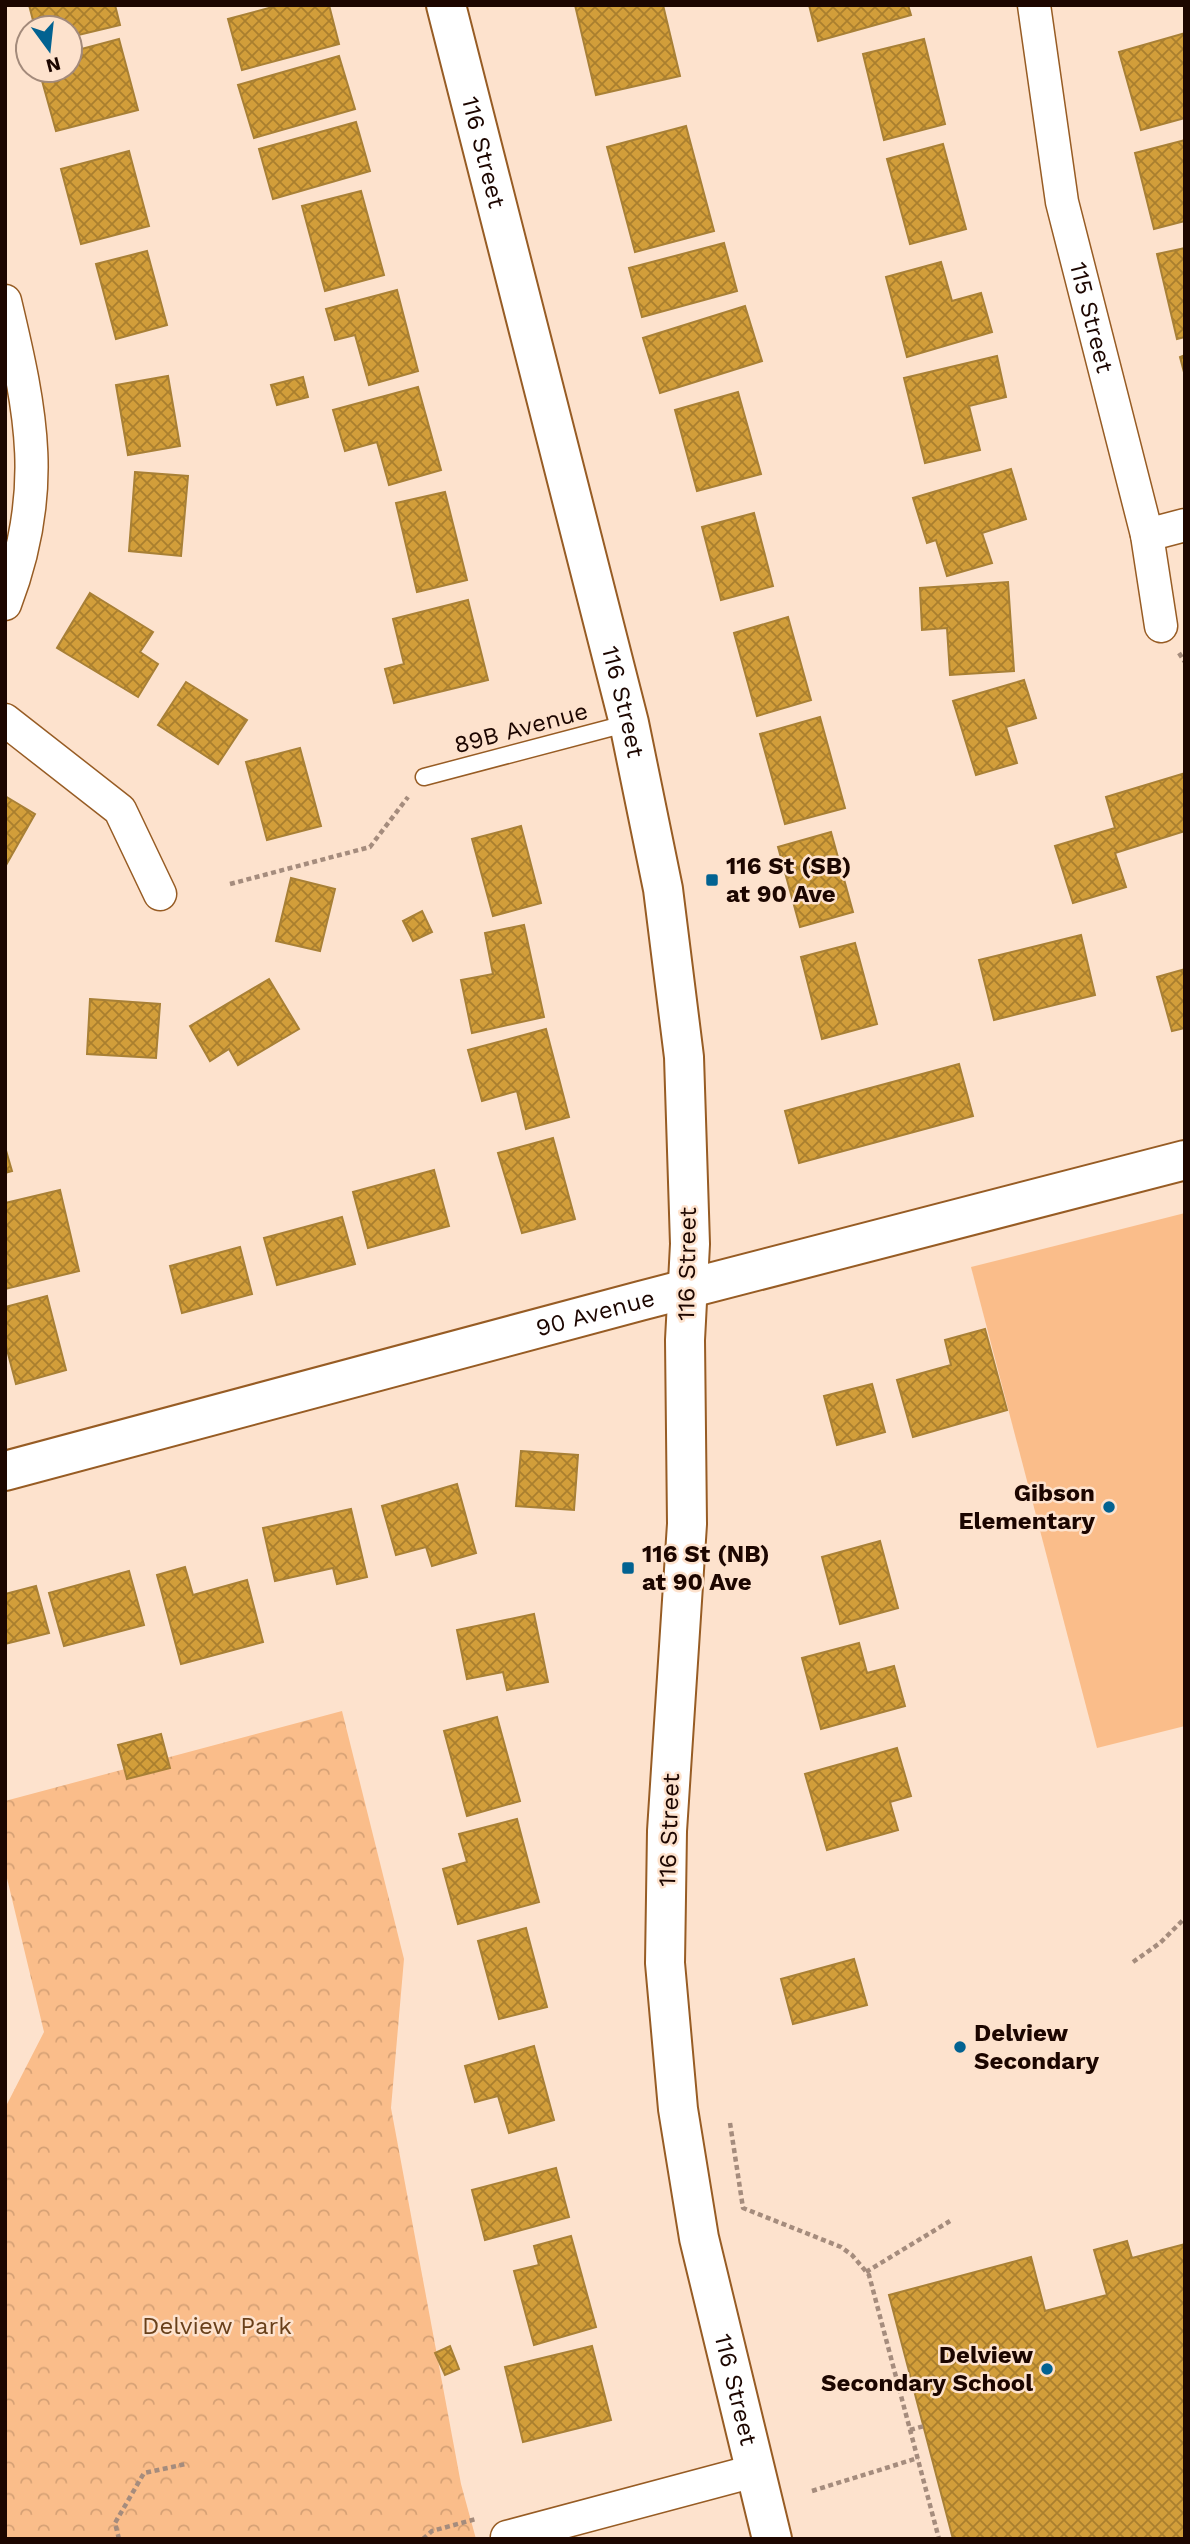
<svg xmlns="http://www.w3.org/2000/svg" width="1190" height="2544" font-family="'Work Sans',sans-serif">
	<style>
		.park { fill: url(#park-crowns) }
		.pitch { fill: #fabd8a }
		.building { fill: url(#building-cross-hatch); stroke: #a88036; stroke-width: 2 }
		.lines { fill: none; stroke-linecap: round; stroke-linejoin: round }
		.service-casing { stroke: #975c24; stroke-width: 19 }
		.minor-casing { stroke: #975c24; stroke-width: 35 }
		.tertiary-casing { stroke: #975c24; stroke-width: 42 }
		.path { stroke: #a58c7d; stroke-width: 4.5; stroke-dasharray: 5 3.5; stroke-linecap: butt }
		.service { stroke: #fff; stroke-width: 16 }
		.minor { stroke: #fff; stroke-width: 32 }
		.tertiary { stroke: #fff; stroke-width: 38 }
		.poi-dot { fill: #026291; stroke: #fde2cd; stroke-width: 2.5 }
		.labels { text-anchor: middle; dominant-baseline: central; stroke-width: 5; stroke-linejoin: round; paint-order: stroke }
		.street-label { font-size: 24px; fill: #1c0600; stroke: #fde2cd }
		.poi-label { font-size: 24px; font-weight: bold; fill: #1c0600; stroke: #fde2cd; text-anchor: start }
		.park-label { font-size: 24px; fill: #69401a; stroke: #fde2cd }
	</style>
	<defs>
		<pattern id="park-crowns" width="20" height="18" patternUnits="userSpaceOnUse" patternTransform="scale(1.75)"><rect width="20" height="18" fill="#fabd8a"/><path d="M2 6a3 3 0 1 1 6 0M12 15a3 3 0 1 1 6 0" fill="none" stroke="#d6a175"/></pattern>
		<pattern id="building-cross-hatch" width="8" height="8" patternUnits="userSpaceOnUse" patternTransform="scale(1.75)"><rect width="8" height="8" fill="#d29e3a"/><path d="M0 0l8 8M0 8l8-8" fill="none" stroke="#aa7f2e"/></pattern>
	</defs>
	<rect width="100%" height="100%" fill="#fde2cd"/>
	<!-- park -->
	<path class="park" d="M342,1711L404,1959L391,2108L461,2484L476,2539H5V2108L44,2032L5,1870V1801Z"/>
	<!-- pitch -->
	<path class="pitch" d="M1185,1213V1726L1097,1748L971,1267Z"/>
	<!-- building -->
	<g class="building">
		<path d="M29,5H115L120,25L70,37V28H35Z"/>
		<path d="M280,5H329L339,44L242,70L228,19Z"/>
		<path d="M575,5H663L680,76L596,95Z"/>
		<path d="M809,5H908L911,15L818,41Z"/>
		<path d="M1185,33V118L1141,130L1119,52Z"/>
		<path d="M119,39L138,110L56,131L39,70H70V52Z"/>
		<path d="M924,39L945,124L884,140L863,54Z"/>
		<path d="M339,56L355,109L254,138L238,85Z"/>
		<path d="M356,122L370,171L273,199L259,149Z"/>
		<path d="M686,126L714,231L635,252L607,147Z"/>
		<path d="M1185,140V221L1154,229L1135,153Z"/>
		<path d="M943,144L966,229L910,244L887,159Z"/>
		<path d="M129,151L149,226L81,244L61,169Z"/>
		<path d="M361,191L384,275L325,291L302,206Z"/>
		<path d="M724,243L737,291L642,317L629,268Z"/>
		<path d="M1185,248V337L1177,339L1157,254Z"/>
		<path d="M147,251L167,325L116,339L96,264Z"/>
		<path d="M941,262L952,301L981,293L992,332L907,357L886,277Z"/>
		<path d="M397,290L418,371L369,385L355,335L335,340L326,309Z"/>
		<path d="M745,306L762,361L660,393L643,338Z"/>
		<path d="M1185,355V376L1180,357Z"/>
		<path d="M997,356L1006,397L969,406L980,450L925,463L904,378Z"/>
		<path d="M168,376L180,446L128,455L116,385Z"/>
		<path d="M303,377L308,397L277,405L271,385Z"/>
		<path d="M418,387L441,470L389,485L377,442L345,451L333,410Z"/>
		<path d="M738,392L761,474L697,491L675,410Z"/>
		<path d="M1011,469L1026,519L982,533L992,563L947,576L936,540L927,543L913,498Z"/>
		<path d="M135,472L188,476L181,556L129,551Z"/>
		<path d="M445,492L467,580L417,592L396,503Z"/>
		<path d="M754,513L773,586L721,600L702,527Z"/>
		<path d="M1008,582L1014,671L950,675L947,628L922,630L920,588Z"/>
		<path d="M90,593L153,632L140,652L158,664L138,697L57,648Z"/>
		<path d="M468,600L488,680L394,703L385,669L404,664L393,619Z"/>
		<path d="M788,617L811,700L757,716L734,633Z"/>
		<path d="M1024,680L1036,718L1006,727L1017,763L976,775L953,701Z"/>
		<path d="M186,682L247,720L218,764L158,725Z"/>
		<path d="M820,717L845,808L785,824L760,734Z"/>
		<path d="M300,748L321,826L267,840L246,762Z"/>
		<path d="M1185,773V831L1115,853L1126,887L1073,903L1055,846L1115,828L1106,797Z"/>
		<path d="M5,796L35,814L5,867Z"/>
		<path d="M521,826L541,903L493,916L472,839Z"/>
		<path d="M831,832L853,912L800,927L778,847Z"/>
		<path d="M291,878L335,889L320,951L276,941Z"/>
		<path d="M422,911L432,932L413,941L403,921Z"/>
		<path d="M524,925L544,1017L472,1033L461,980L493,974L485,933Z"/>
		<path d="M1081,935L1095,995L994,1020L979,960Z"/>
		<path d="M855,943L877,1024L822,1039L801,957Z"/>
		<path d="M1185,969V1028L1172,1031L1157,977Z"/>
		<path d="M269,979L299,1029L238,1065L229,1049L210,1061L190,1026Z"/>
		<path d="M90,999L160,1004L156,1058L87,1054Z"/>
		<path d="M546,1029L569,1117L526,1129L517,1091L482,1101L468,1050Z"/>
		<path d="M959,1064L973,1116L799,1163L785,1111Z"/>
		<path d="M553,1138L575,1219L522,1233L498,1153Z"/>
		<path d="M5,1147L12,1171L5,1173Z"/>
		<path d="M434,1170L449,1226L368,1248L353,1192Z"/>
		<path d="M60,1190L79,1271L5,1289V1203Z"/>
		<path d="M342,1217L355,1264L277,1285L264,1238Z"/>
		<path d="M240,1247L252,1294L182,1313L170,1266Z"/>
		<path d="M47,1296L66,1370L16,1384L5,1342V1307Z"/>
		<path d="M985,1329L1007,1410L913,1437L897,1380L951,1365L945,1340Z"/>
		<path d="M872,1384L885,1432L837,1445L824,1396Z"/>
		<path d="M521,1451L578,1455L574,1510L516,1506Z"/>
		<path d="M457,1484L476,1553L432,1566L426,1547L396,1555L382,1506Z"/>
		<path d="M351,1509L367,1577L337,1584L333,1568L275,1581L263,1528Z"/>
		<path d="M880,1541L898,1608L840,1624L822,1557Z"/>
		<path d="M185,1567L193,1595L247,1580L263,1642L181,1664L157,1575Z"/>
		<path d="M129,1571L144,1625L64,1646L49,1593Z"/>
		<path d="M36,1586L49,1633L5,1644V1594Z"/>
		<path d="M534,1614L548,1682L507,1690L503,1672L467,1679L457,1630Z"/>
		<path d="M859,1643L867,1673L894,1666L905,1706L821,1729L802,1658Z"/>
		<path d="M497,1717L520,1801L467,1816L444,1731Z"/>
		<path d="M161,1734L170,1768L127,1779L118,1745Z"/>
		<path d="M897,1748L911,1796L890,1802L898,1830L827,1850L805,1774Z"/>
		<path d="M517,1819L539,1902L458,1924L443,1869L467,1862L459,1834Z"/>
		<path d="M526,1928L547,2007L499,2019L478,1941Z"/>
		<path d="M854,1959L867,2005L793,2024L781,1979Z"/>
		<path d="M534,2046L554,2120L509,2133L498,2096L475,2102L465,2066Z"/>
		<path d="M556,2168L569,2217L485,2240L472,2190Z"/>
		<path d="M571,2236L596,2327L534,2345L514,2271L539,2265L534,2246Z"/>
		<path d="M1127,2241L1132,2258L1185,2244V2539H953L889,2295L1031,2257L1045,2311L1107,2295L1094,2250Z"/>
		<path d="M450,2346L459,2369L445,2375L435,2353Z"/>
		<path d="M592,2346L611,2420L523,2442L505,2367Z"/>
	</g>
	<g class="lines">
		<!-- service casing -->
		<g class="service-casing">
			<path id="service" d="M424,777L629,723"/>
		</g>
		<!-- minor casing -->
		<g class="minor-casing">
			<g id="minor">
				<path id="s1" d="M1034,5L1062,202L1147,535L1161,626"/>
				<path d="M5,301C32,414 48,492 5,604"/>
				<path d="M1147,535L1185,525"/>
				<path d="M5,720L120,810L160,894"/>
				<path d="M507,2537L754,2471"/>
			</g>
		</g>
		<!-- tertiary casing -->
		<g class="tertiary-casing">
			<g id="tertiary">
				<path id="s2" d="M446,5L629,723L663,889L684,1057L690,1244L685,1340L687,1524L667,1831L665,1963L678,2109L699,2238L772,2539"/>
				<path id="s3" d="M5,1471L640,1301L1185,1160"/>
			</g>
		</g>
		<!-- path -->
		<g class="path">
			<path d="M1179,653L1185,662"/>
			<path d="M230,884L370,847L408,797"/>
			<path d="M1133,1962L1160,1943L1185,1918"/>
			<path d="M730,2123L743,2208L841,2247L852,2255L869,2275L939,2539"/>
			<path d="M866,2272L950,2221"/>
			<path d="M910,2430L924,2426"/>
			<path d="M812,2491L918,2458"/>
			<path d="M119,2539L115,2523L144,2473L186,2464"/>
			<path d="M423,2539L432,2531L476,2519"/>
		</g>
		<!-- service -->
		<use href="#service" class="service"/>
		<!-- minor -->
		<use href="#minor" class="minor"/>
		<!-- tertiary -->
		<use href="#tertiary" class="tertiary"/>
	</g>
	<!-- markers -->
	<g class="poi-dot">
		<rect x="705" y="873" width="14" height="14" rx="3.5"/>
		<circle cx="1109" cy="1507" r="7"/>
		<rect x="621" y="1561" width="14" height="14" rx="3.5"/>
		<circle cx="960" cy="2047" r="7"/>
		<circle cx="1047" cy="2369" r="7"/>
	</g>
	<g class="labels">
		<!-- street labels -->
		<g class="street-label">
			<text stroke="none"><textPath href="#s2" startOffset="152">116 Street</textPath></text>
			<text stroke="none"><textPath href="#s1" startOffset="318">115 Street</textPath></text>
			<text stroke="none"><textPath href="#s2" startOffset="719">116 Street</textPath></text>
			<text transform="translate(521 728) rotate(-15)">89B Avenue</text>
			<text transform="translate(687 1264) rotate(-89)">116 Street</text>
			<text stroke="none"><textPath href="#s3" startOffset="611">90 Avenue</textPath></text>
			<text transform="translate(669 1830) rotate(-88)">116 Street</text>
			<text stroke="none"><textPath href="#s2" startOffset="2420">116 Street</textPath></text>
		</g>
		<!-- poi labels -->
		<g class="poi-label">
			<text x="726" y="866">116 St (SB)<tspan x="726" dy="28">at 90 Ave</tspan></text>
			<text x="1095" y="1493" text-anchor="end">Gibson<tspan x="1095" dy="28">Elementary</tspan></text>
			<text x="642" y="1554">116 St (NB)<tspan x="642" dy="28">at 90 Ave</tspan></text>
			<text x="974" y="2033">Delview<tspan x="974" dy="28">Secondary</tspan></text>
			<text x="1033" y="2355" text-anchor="end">Delview<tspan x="1033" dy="28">Secondary School</tspan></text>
		</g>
		<!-- park labels -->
		<g class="park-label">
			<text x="217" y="2326">Delview Park</text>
		</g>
	</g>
	<!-- border -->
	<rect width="1190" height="2544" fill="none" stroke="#1c0600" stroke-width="14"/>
	<!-- north arrow -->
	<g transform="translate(49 49) rotate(165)"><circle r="33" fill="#fde2cd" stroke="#a38a7b" stroke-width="2"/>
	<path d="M0-5L12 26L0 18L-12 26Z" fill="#026291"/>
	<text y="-10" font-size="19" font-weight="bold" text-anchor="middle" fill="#1c0600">N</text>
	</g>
</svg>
